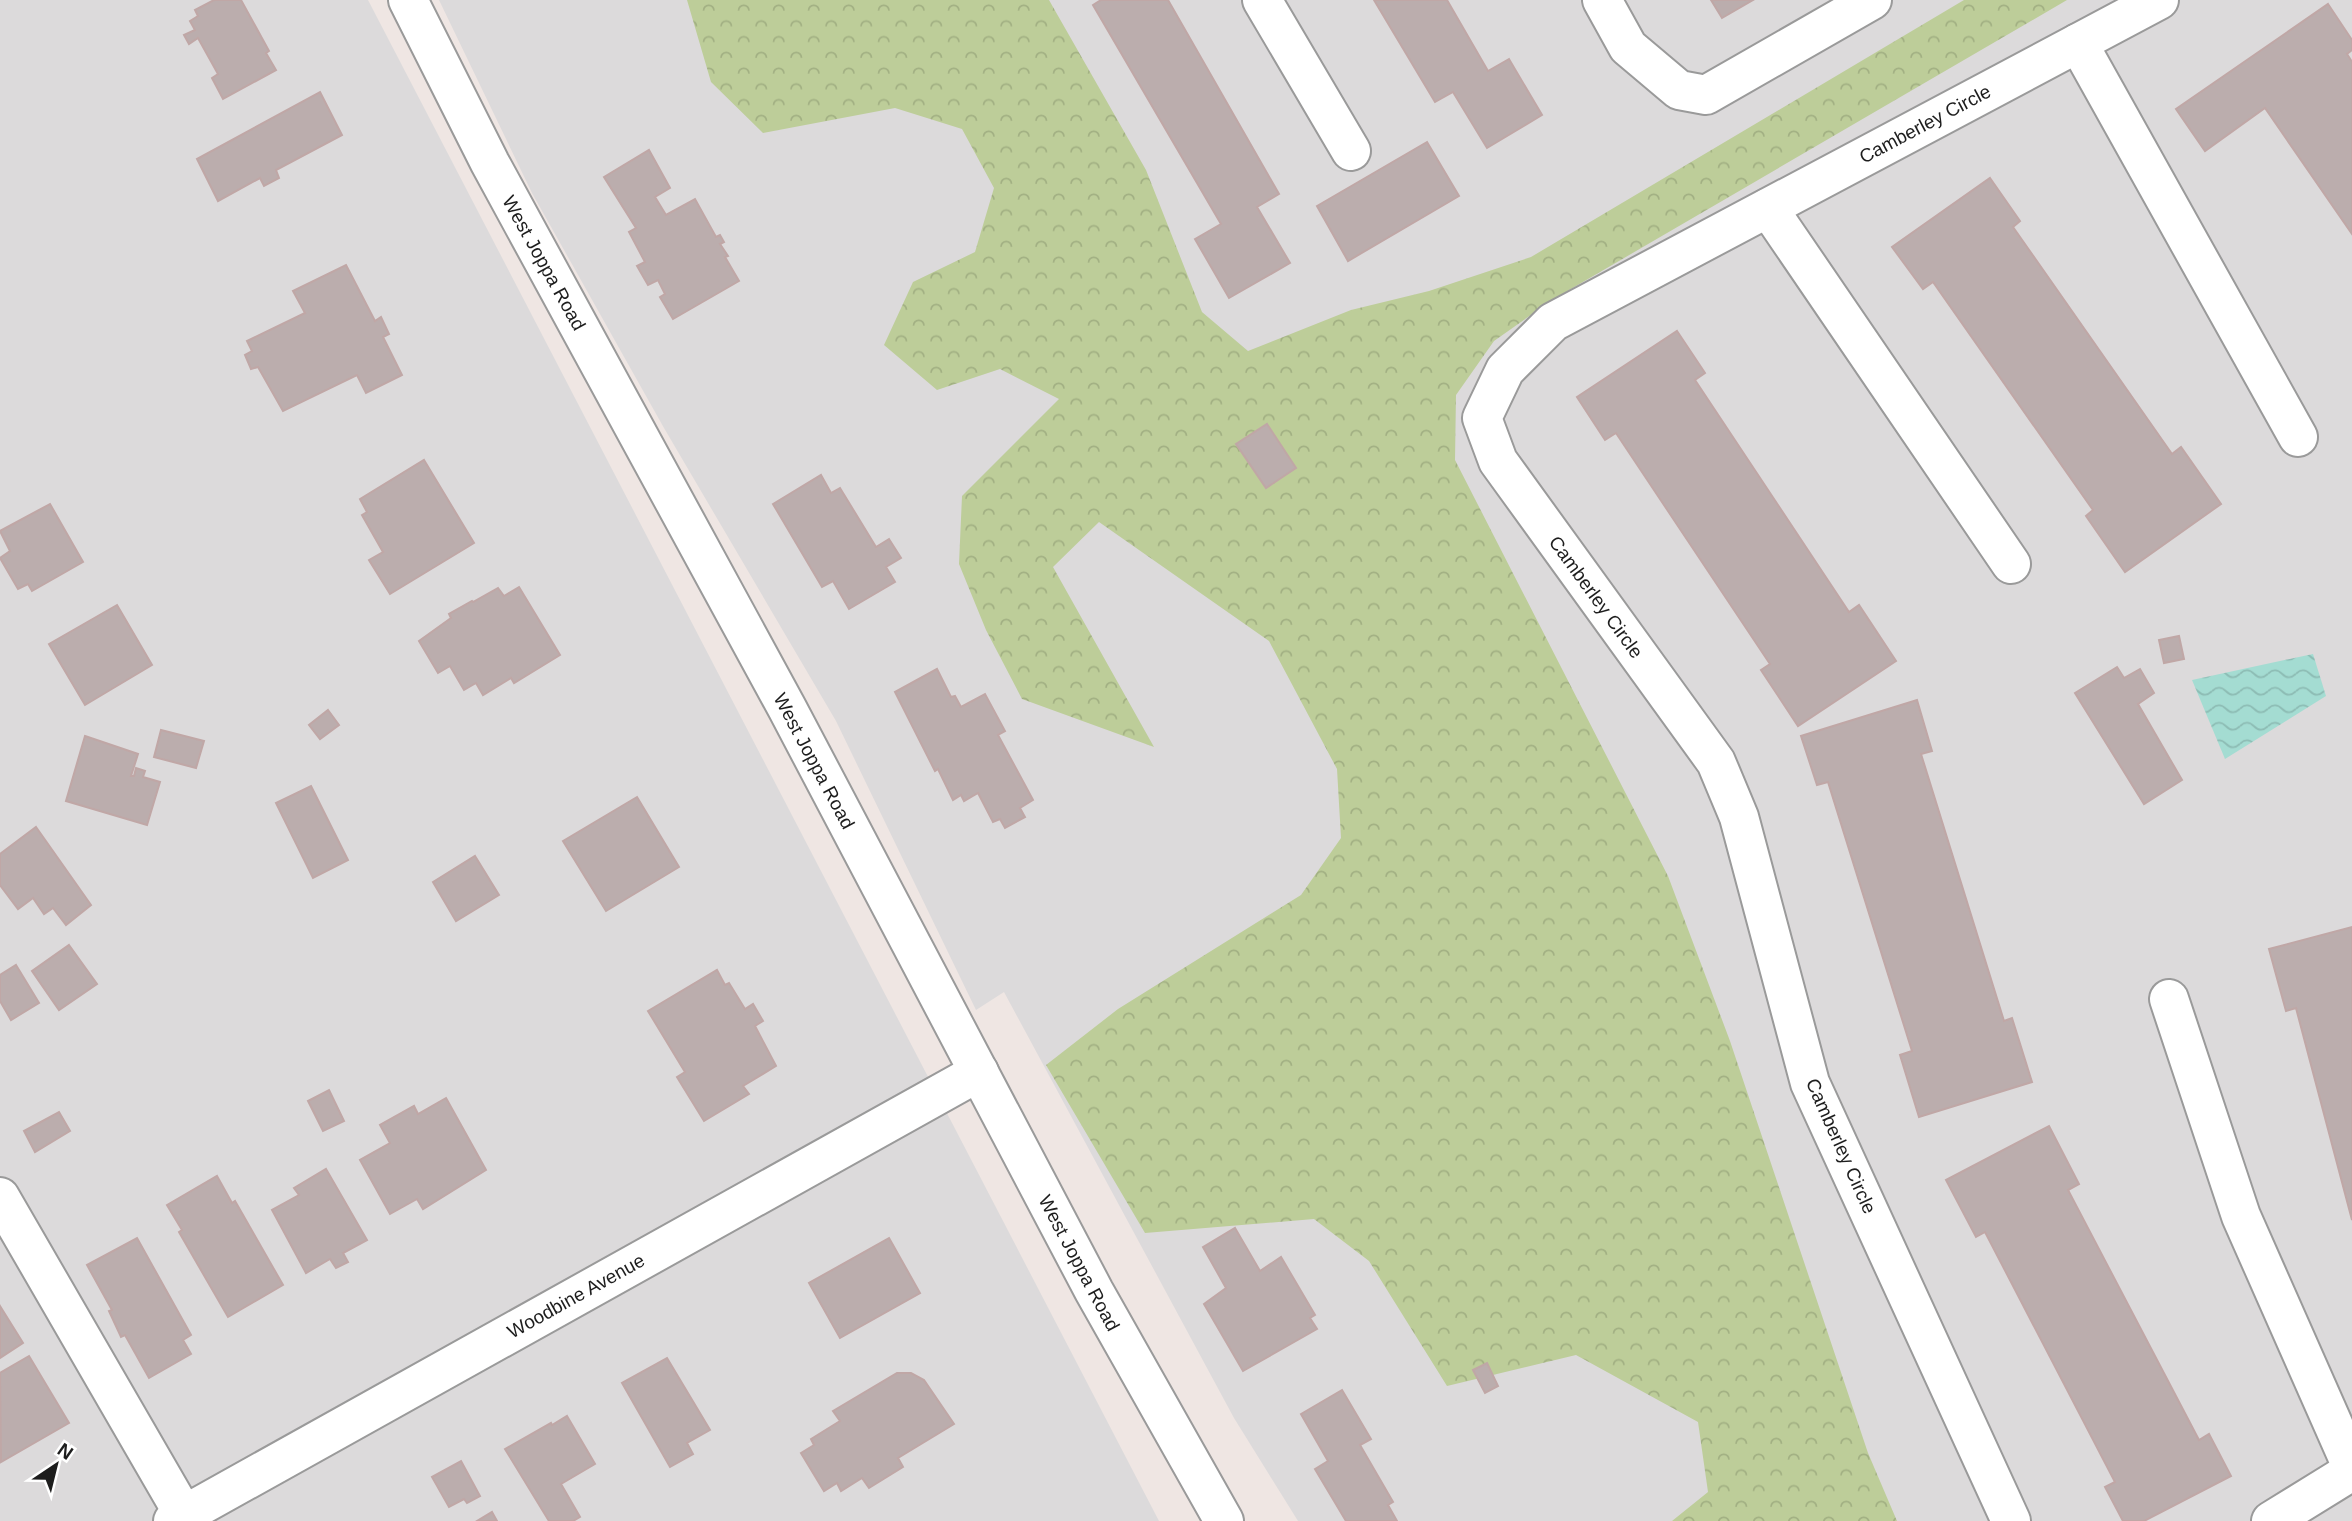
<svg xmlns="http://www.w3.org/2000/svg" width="2352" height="1521" font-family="Arial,sans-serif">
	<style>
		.residential { fill: #dcdadb }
		.forest { fill: url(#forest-crowns) }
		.water { fill: url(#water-waves) }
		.building { fill: #bbadad; stroke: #c0a7a6; stroke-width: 2 }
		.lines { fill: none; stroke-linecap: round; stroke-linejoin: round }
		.minor-casing { stroke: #9a9a9a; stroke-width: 42 }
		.minor { stroke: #fff; stroke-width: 38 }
		.labels { text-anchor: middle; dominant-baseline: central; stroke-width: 5; stroke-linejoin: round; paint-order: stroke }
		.street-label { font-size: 19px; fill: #1d1d1d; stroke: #fff }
	</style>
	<defs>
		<pattern id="forest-crowns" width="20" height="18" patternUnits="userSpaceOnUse" patternTransform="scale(1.75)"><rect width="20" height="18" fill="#bdcd99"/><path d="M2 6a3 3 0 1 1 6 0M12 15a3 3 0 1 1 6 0" fill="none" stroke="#a2b083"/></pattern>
		<pattern id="water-waves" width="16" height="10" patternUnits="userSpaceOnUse" patternTransform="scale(1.75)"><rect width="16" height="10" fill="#a4dcd2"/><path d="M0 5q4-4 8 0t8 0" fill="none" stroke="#8dbcb4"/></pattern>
	</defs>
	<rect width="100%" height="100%" fill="#efe6e3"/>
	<!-- residential -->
	<g class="residential">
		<path d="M0,0H368L1159,1521H0Z"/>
		<path d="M439,0H2352V1521H1298L1234,1418L1004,992L976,1010L836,721L664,428L532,193Z"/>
	</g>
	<!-- forest -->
	<path class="forest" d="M687,0H1049L1146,170L1202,312L1248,351L1351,310L1429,291L1531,257L1964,0H2067L1552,300L1494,341L1456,395L1455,460L1668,876L1730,1041L1868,1453L1897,1521H1672L1708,1492L1698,1422L1576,1355L1447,1386L1369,1261L1314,1219L1145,1233L1046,1065L1118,1009L1301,895L1341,838L1337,769L1269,641L1099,522L1053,567L1154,747L1022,699L986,630L959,564L962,496L1059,399L1000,369L937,390L884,345L913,282L975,252L994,188L962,129L895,108L763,133L711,82Z"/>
	<!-- water -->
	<path class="water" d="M2313,654L2326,696L2225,759L2192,680Z"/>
	<!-- building -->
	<g class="building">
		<path d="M214,0H241L269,51L266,53L276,70L223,99L212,78L218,74L198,38L189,44L184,35L195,30L190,21L198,16L195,10Z"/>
		<path d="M1101,0H1168L1279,194L1257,207L1290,263L1229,298L1195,239L1221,224L1093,5Z"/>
		<path d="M1374,0H1447L1488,71L1509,59L1542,115L1487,148L1453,92L1435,102Z"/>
		<path d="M1711,0H1753L1722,18Z"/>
		<path d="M2328,4L2352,40V50L2347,54L2352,62V234L2265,108L2205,151L2176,109Z"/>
		<path d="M320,92L342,135L276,170L279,178L264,186L260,178L218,201L197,159Z"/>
		<path d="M1427,142L1459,196L1348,261L1317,206Z"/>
		<path d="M649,150L670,188L655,197L666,215L695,199L716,237L720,235L724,242L720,244L728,256L725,257L739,281L673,319L660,297L665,294L658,280L648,285L637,266L645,262L629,232L636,228L604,177Z"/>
		<path d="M1990,178L2020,221L2013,227L2172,454L2181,447L2221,504L2125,572L2086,516L2093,510L1933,282L1923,289L1892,247Z"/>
		<path d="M346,265L375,321L381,317L389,334L383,337L402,375L366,393L357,375L283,411L258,367L251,369L245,355L252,351L247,341L305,313L293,291Z"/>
		<path d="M1677,331L1705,373L1695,380L1849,612L1859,605L1896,661L1798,726L1761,670L1770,664L1616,433L1605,440L1577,397Z"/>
		<path d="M1267,424L1296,468L1266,488L1236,444Z"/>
		<path d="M424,460L474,543L390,594L369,560L383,552L362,515L367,512L360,499Z"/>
		<path d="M821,475L831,493L840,488L876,547L889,539L901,558L886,567L895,582L849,609L833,581L822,587L773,504Z"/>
		<path d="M50,504L83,562L32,591L28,584L18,589L0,558L10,551L0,531Z"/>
		<path d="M519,587L560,655L514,683L511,678L483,695L476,683L464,690L450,666L438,673L419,641L451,618L449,614L472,601L473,602L498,588L504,596Z"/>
		<path d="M117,605L152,665L85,705L49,644Z"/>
		<path d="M2179,636L2184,659L2164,663L2159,640Z"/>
		<path d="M2117,667L2124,678L2140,669L2154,693L2138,704L2182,780L2144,804L2075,693Z"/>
		<path d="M937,669L951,697L955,696L961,707L985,694L1005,731L998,735L1033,800L1020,808L1025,817L1005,828L1000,819L993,822L978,793L964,801L961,795L953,800L938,769L935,771L895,692Z"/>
		<path d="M1917,700L1932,751L1921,754L2004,1021L2012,1018L2032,1082L1919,1117L1900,1055L1912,1051L1828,782L1817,785L1801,736Z"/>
		<path d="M328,710L339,725L320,739L309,725Z"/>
		<path d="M161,730L204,741L196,768L154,757Z"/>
		<path d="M85,736L138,754L131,776H134L136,768L145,771L143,777L160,782L147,825L66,801Z"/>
		<path d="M311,786L348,860L313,878L276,803Z"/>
		<path d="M637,797L679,867L606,911L563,841Z"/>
		<path d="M36,827L91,905L66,925L53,908L44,914L33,898L18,909L0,885V854Z"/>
		<path d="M475,856L499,895L456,921L433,882Z"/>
		<path d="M2352,927V1220L2296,1008L2286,1011L2269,949Z"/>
		<path d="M69,945L97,984L59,1010L32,971Z"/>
		<path d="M16,965L39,1003L11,1020L0,1001V975Z"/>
		<path d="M717,970L725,985L729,983L745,1009L753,1004L763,1021L755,1026L776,1066L743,1086L749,1094L704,1121L677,1077L685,1072L648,1011Z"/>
		<path d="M329,1090L344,1121L323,1131L308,1101Z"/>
		<path d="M446,1098L486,1170L423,1209L417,1199L390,1214L360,1160L390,1143L380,1125L414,1106L418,1114Z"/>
		<path d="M59,1112L70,1131L35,1152L24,1131Z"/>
		<path d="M2049,1126L2079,1184L2068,1190L2199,1440L2209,1434L2231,1476L2144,1521H2123L2105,1487L2115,1482L1985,1232L1976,1237L1946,1180Z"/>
		<path d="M326,1169L367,1240L343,1253L348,1262L336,1268L330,1259L306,1273L272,1210L299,1195L294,1188Z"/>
		<path d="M217,1176L232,1203L235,1201L283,1285L228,1317L179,1232L182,1230L167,1205Z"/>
		<path d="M1235,1228L1260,1271L1281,1257L1315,1315L1310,1318L1317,1329L1243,1371L1204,1304L1226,1288L1203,1247Z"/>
		<path d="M137,1238L191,1335L183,1340L191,1354L149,1378L125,1335L121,1337L109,1311L112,1310L87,1265Z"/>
		<path d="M889,1238L920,1293L840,1338L809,1283Z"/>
		<path d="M0,1306L23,1343L0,1358Z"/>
		<path d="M29,1356L69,1423L1,1462L0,1373Z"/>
		<path d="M667,1358L710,1430L687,1443L693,1454L670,1467L622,1383Z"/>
		<path d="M1487,1363L1498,1386L1485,1393L1473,1370Z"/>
		<path d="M897,1373H911L924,1380L954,1424L898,1458L903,1467L869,1488L862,1478L841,1491L837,1483L824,1491L801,1453L814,1445L811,1439L840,1421L833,1411Z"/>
		<path d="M1342,1390L1371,1439L1360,1445L1393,1502L1388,1505L1397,1521H1346L1315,1469L1328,1461L1301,1414Z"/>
		<path d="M567,1416L595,1464L561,1484L580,1517L573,1521H549L505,1449L551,1423L552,1425Z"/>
		<path d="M461,1461L480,1496L467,1503L464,1499L449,1507L432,1477Z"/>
		<path d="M492,1512L497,1521H477Z"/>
	</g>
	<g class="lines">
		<!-- minor casing -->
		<g class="minor-casing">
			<g id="minor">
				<path d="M408,0L490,163L787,708L1094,1291L1224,1521"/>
				<path d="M1262,0L1351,151"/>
				<path d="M1602,0L1628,47L1679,90L1706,95L1872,0"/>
				<path d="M2078,43L2298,437"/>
				<path d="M1768,208L2011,564"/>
				<path d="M2169,999L2241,1216L2352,1467"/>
				<path d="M0,1197L184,1515"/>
				<path d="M173,1521L979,1072"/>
				<path d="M2011,1521L1810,1083L1739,817L1716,762L1498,461L1482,418L1505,370L1553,322L2159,0"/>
				<path d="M2271,1521L2352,1471"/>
			</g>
		</g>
		<!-- minor -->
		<use href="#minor" class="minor"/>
	</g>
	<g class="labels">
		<!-- street labels -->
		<g class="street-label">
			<text transform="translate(1925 124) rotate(-28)">Camberley Circle</text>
			<text transform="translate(544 263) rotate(61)">West Joppa Road</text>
			<text transform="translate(1596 597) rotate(54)">Camberley Circle</text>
			<text transform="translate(814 761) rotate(62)">West Joppa Road</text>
			<text transform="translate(1841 1146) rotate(66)">Camberley Circle</text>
			<text transform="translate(1079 1263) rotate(62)">West Joppa Road</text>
			<text transform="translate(576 1296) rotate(-29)">Woodbine Avenue</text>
		</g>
	</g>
	<!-- north arrow -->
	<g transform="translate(56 1465) rotate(35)" stroke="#ffffff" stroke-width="5" paint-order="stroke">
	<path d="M0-5L12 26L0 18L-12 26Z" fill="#1d1d1d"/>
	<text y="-10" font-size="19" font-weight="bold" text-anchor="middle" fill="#1d1d1d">N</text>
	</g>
</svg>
